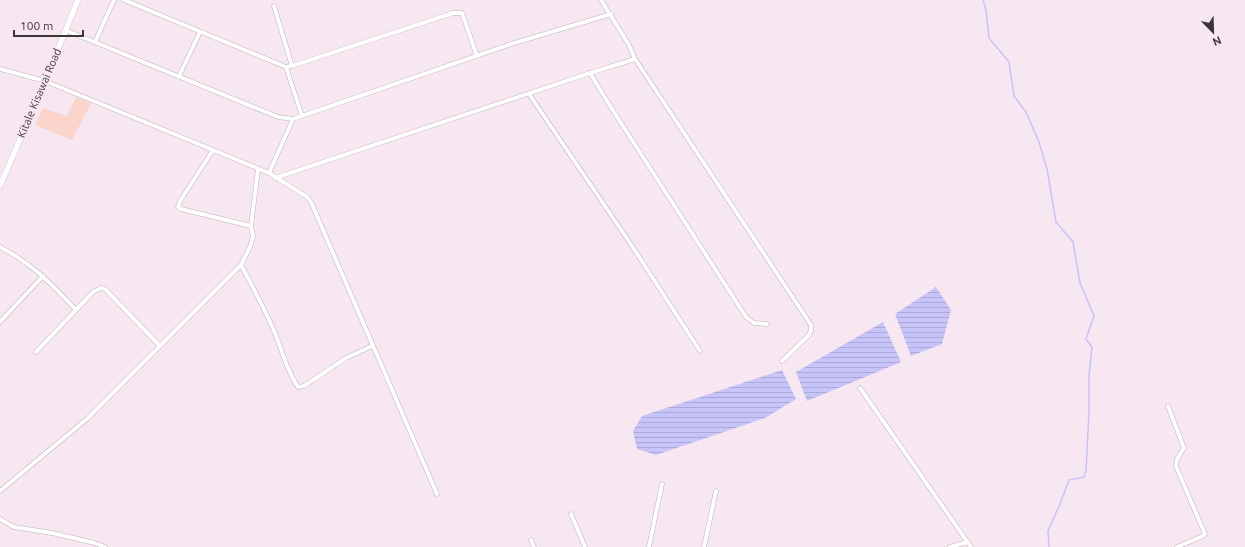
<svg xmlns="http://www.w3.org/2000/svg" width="1245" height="547" font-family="Ubuntu,sans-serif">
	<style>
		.green { fill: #fbd4cb }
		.water { fill: url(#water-rules) }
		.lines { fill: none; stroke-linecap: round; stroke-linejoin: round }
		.stream { stroke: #c7c4f9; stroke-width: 1.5 }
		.street-casing { stroke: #c0b0ba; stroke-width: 5 }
		.secondary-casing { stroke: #c0b0ba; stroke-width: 6 }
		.street { stroke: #fff; stroke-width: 4 }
		.secondary { stroke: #fff; stroke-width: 5.5 }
		.labels { text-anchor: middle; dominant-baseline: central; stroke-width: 4; stroke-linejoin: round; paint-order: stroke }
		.street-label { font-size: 11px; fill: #3c3639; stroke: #f7e7f1 }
	</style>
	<defs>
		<pattern id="water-rules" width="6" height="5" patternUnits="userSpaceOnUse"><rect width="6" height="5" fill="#c7c4f9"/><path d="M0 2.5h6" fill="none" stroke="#aca9d6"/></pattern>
	</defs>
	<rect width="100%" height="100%" fill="#f7e7f1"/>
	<!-- green -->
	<path class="green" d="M76,97L91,103L72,140L35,125L43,108L67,116Z"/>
	<!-- water -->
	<g class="water">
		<path d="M936,287L951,310L942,344L911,356L895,314Z"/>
		<path d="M883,322L901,362L807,401L796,372Z"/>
		<path d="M782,370L796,399L765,418L656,455L637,449L633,431L642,416Z"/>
	</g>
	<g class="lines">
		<!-- stream -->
		<path class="stream" d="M983,0L986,10L989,38L1009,62L1014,96L1026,112L1039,142L1047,169L1056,222L1073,242L1080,283L1094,316L1086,339L1092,347L1089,375V411L1086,471L1084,477L1069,480L1060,504L1048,531L1049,547"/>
		<!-- street casing -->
		<g class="street-casing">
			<g id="street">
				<path d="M124,0L286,67L292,66L453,13H462L477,56"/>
				<path d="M601,0L629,45L635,59L811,325V331L808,336L782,361"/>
				<path d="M274,6L292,66"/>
				<path d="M65,30L278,117L293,119L511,44L611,14"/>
				<path d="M95,42L114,0"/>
				<path d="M286,67L302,116"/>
				<path d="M0,69L45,81L269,173L307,197L311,202L437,494"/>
				<path d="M590,73L612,109L746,317L754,323L767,324"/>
				<path d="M179,76L200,32"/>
				<path d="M529,94L630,243L700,351"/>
				<path d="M213,150L180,201L178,207L181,209L251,226"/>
				<path d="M269,173L293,119"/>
				<path d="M275,178L590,73L635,59"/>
				<path d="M0,247C31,263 52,284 76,310"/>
				<path d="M241,265C254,289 267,313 277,338C283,355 288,372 298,387L304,386L346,358L372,346"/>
				<path d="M0,322L43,276"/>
				<path d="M36,352L93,292L101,288L105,289L160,346"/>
				<path d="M860,388L971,547"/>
				<path d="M1168,406L1184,448L1177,459L1176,466L1205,534L1203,536L1177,547"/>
				<path d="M0,491L88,418L241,265L250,247L253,236L251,226L258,169"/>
				<path d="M571,514L585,547"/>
				<path d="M0,519L14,527L52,533L95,543L105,547"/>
				<path d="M531,540L534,547"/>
				<path d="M649,547L662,484"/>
				<path d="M704,547L716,491"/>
				<path d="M950,547L968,542"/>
			</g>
		</g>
		<!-- secondary casing -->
		<g class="secondary-casing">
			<path id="secondary" d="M0,186L45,81L78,0"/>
		</g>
		<!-- street -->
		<use href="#street" class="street"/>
		<!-- secondary -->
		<use href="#secondary" class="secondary"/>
	</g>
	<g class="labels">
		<!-- street labels -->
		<g class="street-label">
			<text transform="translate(39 93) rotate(-67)">Kitale Kisawai Road</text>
		</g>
	</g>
	<!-- north arrow -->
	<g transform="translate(1213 32) rotate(157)" stroke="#f7e7f1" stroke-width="3" paint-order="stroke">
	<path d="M0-3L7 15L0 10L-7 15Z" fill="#3c3639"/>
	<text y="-6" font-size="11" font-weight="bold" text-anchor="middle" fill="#3c3639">N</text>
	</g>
	<!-- scale -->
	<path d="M14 30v6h69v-6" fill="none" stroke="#3c3639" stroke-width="2"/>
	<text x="20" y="30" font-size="12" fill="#3c3639" stroke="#f7e7f1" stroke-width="3" paint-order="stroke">100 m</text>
</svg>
